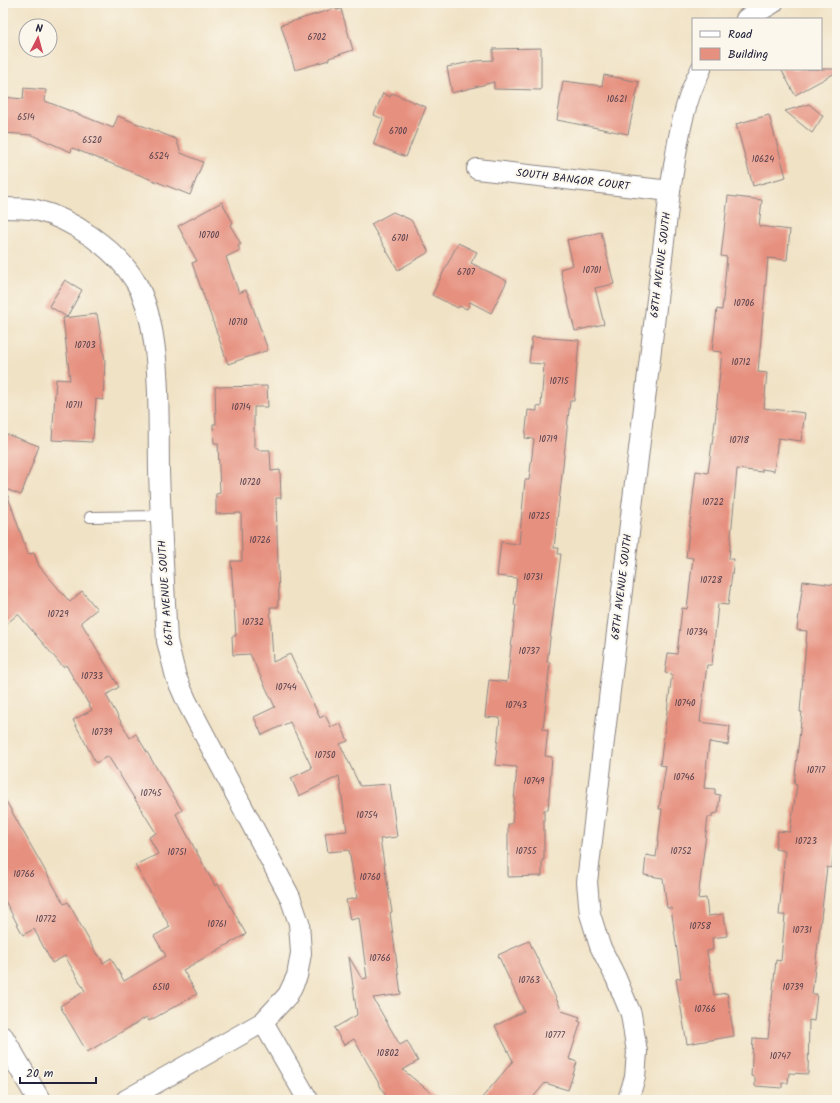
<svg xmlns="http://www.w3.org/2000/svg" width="840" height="1103" font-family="Kalam,sans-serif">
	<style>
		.building { fill: #e6907f }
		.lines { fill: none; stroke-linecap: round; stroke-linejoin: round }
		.lane-casing { stroke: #898280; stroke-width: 12 }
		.street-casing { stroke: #898280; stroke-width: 22 }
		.secondary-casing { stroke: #898280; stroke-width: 24 }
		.lane { stroke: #fff; stroke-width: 10 }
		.street { stroke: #fff; stroke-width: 20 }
		.secondary { stroke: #fff; stroke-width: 22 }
		.labels { text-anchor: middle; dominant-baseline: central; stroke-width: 4; stroke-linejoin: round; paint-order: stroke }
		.number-label { font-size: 9px; fill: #533e4c }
		.street-label { font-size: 11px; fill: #22223b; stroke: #fbf7ec }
	</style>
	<rect width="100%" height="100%" fill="#fbf7ec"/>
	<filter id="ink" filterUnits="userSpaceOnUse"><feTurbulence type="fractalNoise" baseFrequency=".025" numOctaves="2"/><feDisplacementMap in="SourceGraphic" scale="8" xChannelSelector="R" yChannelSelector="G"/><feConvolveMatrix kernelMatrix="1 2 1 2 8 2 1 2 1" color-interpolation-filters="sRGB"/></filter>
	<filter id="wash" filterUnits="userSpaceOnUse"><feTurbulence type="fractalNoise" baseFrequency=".012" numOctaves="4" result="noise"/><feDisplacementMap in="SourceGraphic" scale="16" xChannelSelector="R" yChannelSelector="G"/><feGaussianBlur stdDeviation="0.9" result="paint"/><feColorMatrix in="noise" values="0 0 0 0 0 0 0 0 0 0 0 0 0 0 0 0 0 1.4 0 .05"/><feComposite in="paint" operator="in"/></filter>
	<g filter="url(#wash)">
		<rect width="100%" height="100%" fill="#f0e2c5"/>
		<g id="blocks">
			<!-- building -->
			<g class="building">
				<path d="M336,8L337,10L341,9L353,50L329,58V60L295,70L281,25Z"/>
				<path d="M541,48V90L494,89V82L452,93L447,67L475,61L493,60V49Z"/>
				<path d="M781,69H837V72L795,95Z"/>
				<path d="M604,75L639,82L628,134L557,120L563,81L602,86Z"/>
				<path d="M24,88L46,90L45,101L113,128L118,116L176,139L181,153L203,162L190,195L72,148L71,152L32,135L3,133V97L23,99Z"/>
				<path d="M383,93L390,97L392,93L426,107L406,157L373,144L383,119L374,115Z"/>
				<path d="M809,104L823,116L812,133L785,111Z"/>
				<path d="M769,115L786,177L753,186L736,124Z"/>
				<path d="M728,196L762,200L759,226L790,230L787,260L768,258L758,372L767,373L764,408L805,413L801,441L778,438L774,471L762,469V472L737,469L729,559H734L728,605L718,604L712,665H707L700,722L730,726L728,745L709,742L704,788L715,789V794L720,795L718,813L712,814V817H708L698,899L706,898L708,916L724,914L727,936L712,938L713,950L707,951L714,995L727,993L734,1036L687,1044L676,979L681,978L671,908H667L663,878L644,875L646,855L656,857L662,809H659L666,766L660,765L672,674L665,673L668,653L677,654L682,608L687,609L693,558L686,557L696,471L708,473L715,422L722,352L712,351L717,309L722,310L727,257L721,256Z"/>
				<path d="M222,202L233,223L230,225L241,244L238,246L240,250L226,257L239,293L246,290L250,299L268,350L228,364L192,263L197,261L178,226Z"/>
				<path d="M393,212L411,220L429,252L398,270L371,224Z"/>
				<path d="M601,232L614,284L595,288L604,324L575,331L560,269L573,265L567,240Z"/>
				<path d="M458,243L477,252L471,263L507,281L491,313L470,302L467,309L459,306L458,308L432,295Z"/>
				<path d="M65,280L82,290L67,317L49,306Z"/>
				<path d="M97,314L105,361L103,400L96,399L93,438H92V442L52,440L56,379L70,380L63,318Z"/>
				<path d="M532,337L579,340L574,401H570L554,548H559L558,554H561L547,662H550L543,729L548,730L545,756L552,757L548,810H544V860H542V876L508,877V824H512L517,767L495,765L500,718L485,717L489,680L507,682L516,605H514L517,578L497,576L501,542L519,544L525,480H529L534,439L525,438L528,410L537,411V406L541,407L544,364L529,363Z"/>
				<path d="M267,386L268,407H254V448H258V450H270L271,471L280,470L281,498H276L279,600H278V607H270L273,662L290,654L320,718L325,715L331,727L340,723L348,741L340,744L360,786L390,784L397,837L380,839L392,912L390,913L401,994L373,998L400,1045L407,1041L418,1061L403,1070L440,1100H388L354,1039L344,1045L334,1028L357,1015L349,957L362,979L367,978L359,918L350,920L346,900L357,898L349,850L328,852L325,833L347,831L339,776L299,796L291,778L312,768L290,722L262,735L254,717L275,707L250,654L233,655L232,636H236L231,561H242L241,513L216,514V494L220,493L218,443H214L213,424H216L215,387Z"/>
				<path d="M3,433L39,446L21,495L3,488Z"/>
				<path d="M3,491H6L28,554L34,553L39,566L70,602L82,591L97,609L81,622L119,687L106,695L130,738L136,734L182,810L176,814L215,886L218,884L246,934L183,970L197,994L149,1021L147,1017L87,1052L60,1006L85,991L65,956L52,963L34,929L23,935L3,897V796L64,904L68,902L97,955H99L103,963L111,958L124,981L166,956L154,936L170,927L135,865L158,854L149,837L156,833L108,756L96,763L73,720L92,710L66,665L63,667L18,614L3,627Z"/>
				<path d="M803,581L835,585L834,597H837V821L832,868L827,867L812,994H817L814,1021L809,1020L808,1074L789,1073L788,1083H782V1088L755,1086V1077L751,1076L753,1038L768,1039L776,960L781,961L785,915H779L785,851L775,849L778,831L790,832L797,785L794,784L802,712H800L807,631L797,630Z"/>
				<path d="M529,941L562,1011L580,1017L578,1021L581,1022L569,1059L577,1062L568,1090L545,1083L531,1100H480L513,1061L495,1026L524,1011L498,955Z"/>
			</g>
		</g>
	</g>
	<g filter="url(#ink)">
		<use href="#blocks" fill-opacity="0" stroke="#898280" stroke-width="1"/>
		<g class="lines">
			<!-- lane casing -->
			<g class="lane-casing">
				<path id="lane" d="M90,517L161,516"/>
			</g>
			<!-- street casing -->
			<g class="street-casing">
				<g id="street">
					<path d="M746,19L773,3"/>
					<path d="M477,169L670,191"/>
					<path d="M3,208C14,208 26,208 36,210C72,219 116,249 135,281C163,325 158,419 159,471C161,528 164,584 167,641L176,677L187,702L290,897L299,923L301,953L297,976L288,995L263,1022L126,1100"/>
					<path d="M263,1022L308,1100"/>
					<path d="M628,1100L635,1077L637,1052L631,1014L616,978L600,946L590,914L587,882L670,191C677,149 681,107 701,69"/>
				</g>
			</g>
			<!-- secondary casing -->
			<g class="secondary-casing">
				<path id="secondary" d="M3,1038L39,1100"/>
			</g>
			<!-- lane -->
			<use href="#lane" class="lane"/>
			<!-- street -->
			<use href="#street" class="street"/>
			<!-- secondary -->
			<use href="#secondary" class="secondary"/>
		</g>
	</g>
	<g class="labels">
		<!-- number labels -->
		<g class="number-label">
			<text x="317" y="37">6702</text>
			<text x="617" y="99">10621</text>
			<text x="26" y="117">6514</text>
			<text x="398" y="131">6700</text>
			<text x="92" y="140">6520</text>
			<text x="159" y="156">6524</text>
			<text x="763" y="159">10624</text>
			<text x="209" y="235">10700</text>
			<text x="400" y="238">6701</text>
			<text x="592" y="270">10701</text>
			<text x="466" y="272">6707</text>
			<text x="744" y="303">10706</text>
			<text x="238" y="322">10710</text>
			<text x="85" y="345">10703</text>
			<text x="741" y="362">10712</text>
			<text x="559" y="381">10715</text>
			<text x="74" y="405">10711</text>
			<text x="241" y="407">10714</text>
			<text x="548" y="439">10719</text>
			<text x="739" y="440">10718</text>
			<text x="250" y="482">10720</text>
			<text x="713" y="502">10722</text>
			<text x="539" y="516">10725</text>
			<text x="260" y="540">10726</text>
			<text x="533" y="577">10731</text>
			<text x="711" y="580">10728</text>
			<text x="58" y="614">10729</text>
			<text x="253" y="622">10732</text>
			<text x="697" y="632">10734</text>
			<text x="529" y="651">10737</text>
			<text x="92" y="676">10733</text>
			<text x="286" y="687">10744</text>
			<text x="685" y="703">10740</text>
			<text x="516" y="705">10743</text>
			<text x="102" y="732">10739</text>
			<text x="325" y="755">10750</text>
			<text x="816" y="770">10717</text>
			<text x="684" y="777">10746</text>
			<text x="534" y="781">10749</text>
			<text x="151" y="793">10745</text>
			<text x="367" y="815">10754</text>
			<text x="806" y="841">10723</text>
			<text x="526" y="851">10755</text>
			<text x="681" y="851">10752</text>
			<text x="177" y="852">10751</text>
			<text x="24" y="874">10766</text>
			<text x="370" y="877">10760</text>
			<text x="46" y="919">10772</text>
			<text x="217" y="924">10761</text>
			<text x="700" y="926">10758</text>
			<text x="802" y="930">10731</text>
			<text x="380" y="958">10766</text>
			<text x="529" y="980">10763</text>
			<text x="161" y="987">6510</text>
			<text x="793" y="987">10739</text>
			<text x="705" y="1009">10766</text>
			<text x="555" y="1035">10777</text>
			<text x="388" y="1053">10802</text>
			<text x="780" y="1056">10747</text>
		</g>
		<!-- street labels -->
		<g class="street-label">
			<text transform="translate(573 180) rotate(7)">SOUTH BANGOR COURT</text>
			<text transform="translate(661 265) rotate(-83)">68TH AVENUE SOUTH</text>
			<text transform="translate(622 587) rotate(-83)">68TH AVENUE SOUTH</text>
			<text transform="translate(166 593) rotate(-94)">66TH AVENUE SOUTH</text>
		</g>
	</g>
	<!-- margin -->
	<rect width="840" height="1103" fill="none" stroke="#fbf7ec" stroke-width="16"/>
	<!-- legend -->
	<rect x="692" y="18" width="130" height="52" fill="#fbf7ec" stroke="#a4a2a5"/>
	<rect x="700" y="31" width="20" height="6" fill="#ffffff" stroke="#a4a2a5"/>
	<text x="728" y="38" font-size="12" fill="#22223b">Road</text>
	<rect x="700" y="48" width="20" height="12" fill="#e6907f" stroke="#a4a2a5"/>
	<text x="728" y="58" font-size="12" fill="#22223b">Building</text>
	<!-- north arrow -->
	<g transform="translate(38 38) rotate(6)"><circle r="19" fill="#fbf7ec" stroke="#a4a2a5"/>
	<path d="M0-3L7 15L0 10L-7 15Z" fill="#d1495b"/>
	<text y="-6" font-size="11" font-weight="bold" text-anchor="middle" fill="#22223b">N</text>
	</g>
	<!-- scale -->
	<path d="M20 1077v6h76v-6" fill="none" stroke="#22223b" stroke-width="2"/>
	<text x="26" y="1077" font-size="12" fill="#22223b" stroke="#fbf7ec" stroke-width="3" paint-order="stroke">20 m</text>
</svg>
